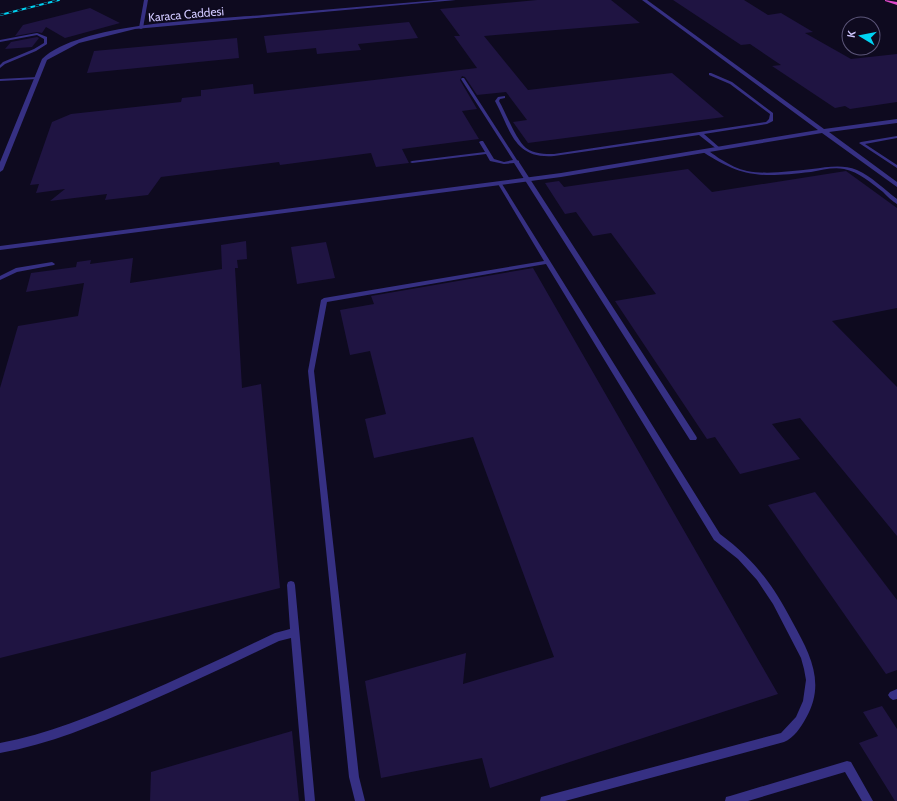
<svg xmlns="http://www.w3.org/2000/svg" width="897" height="801" font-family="Cabin,sans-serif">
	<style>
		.building { fill: #1f1442 }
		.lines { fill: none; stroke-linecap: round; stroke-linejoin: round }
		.service { fill: #363083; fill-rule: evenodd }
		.minor { fill: #363083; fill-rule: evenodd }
		.trunk { fill: #e149cb; fill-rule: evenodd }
		.rail-casing { stroke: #00d3f3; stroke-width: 2 }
		.rail { stroke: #0e0a1f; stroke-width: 1.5; stroke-dasharray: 4.5; stroke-linecap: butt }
		.labels { text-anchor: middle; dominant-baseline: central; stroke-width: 3; stroke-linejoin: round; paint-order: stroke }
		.far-street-label { font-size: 12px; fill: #d0c8ff; stroke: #0e0a1f }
	</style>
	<rect width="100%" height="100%" fill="#0e0a1f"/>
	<!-- building -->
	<g class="building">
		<path d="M537,0H611L640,23L484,36L528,90L672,73L724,117L528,143L513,122L527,120L506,92L477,95L465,77L462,76L460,80L477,109L462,111L479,139L402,149L409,163L376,167L371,153L280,165L279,162L161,177L148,195L105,200L107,194L50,201L65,189L36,193L39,184L30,185L52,122L71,114L181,102L182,98L201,96V90H203L253,84L254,94L477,68L454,36H460L440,9Z"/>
		<path d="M673,0H744L768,15L781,13L813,32L805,33L851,59L897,54V102L850,109L845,106L835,108L772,66L781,65L750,44L741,45Z"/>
		<path d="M90,8L120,23L65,38L46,27L42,33L37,32L15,36L23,25Z"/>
		<path d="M409,22L418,38L358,44L361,50L317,54L316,48L267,53L264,36Z"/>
		<path d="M37,37L39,38L32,47L5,49L11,42Z"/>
		<path d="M237,38L239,58L87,73L94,51Z"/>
		<path d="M688,169L712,192L846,171L897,208V308L832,321L897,387V536L800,418L772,424L800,459L740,474L715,437L707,439L615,301L656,294L611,233L593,236L576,212L565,214L545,183L559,181L564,187Z"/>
		<path d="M246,241L247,259L237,260L238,268H235L242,388L261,384L280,588L0,658V388L18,326L78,316L84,283L26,292L31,273L76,267L77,262L91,260L90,264L133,258L130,283L222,269L221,245Z"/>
		<path d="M326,242L335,278L297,284L291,247Z"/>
		<path d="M533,268L778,694L490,788L482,758L381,778L365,681L466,653L463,684L554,657L473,437L374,458L365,419L386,414L370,351L350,355L340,310L374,304L371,296Z"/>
		<path d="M815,492L897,600V670L886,674L768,505Z"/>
		<path d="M882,706L897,729V801H895L859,743L878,736L863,712Z"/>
		<path d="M292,731L299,801H150L151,772Z"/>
	</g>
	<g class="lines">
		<!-- service -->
		<g class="service">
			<path d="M144,0H148L143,28L141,29L139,28Z"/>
			<path d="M37,33L47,37V44L36,51L5,64L0,68V65L3,62L34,49L44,43V39L37,35L0,42V40Z"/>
			<path d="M709,73H711L732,82L773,113V121L767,124L704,134L720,148V150H718L699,135L554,156C513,159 511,130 495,101L498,97L505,96V98L500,99L499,101C506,113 516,140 526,148C534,154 545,154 554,154L766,122L769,119L770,114L730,84L709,75Z"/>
			<path d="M38,77L39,78L37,79L0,81V79Z"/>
			<path d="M462,78H464L517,160L519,161V162L696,436L697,438L696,440H690L514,163L504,164L490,161L486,154L412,163L410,162L412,161L485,152L479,142L481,141H483L494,159L504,162L513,160L461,79Z"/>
			<path d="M897,136V138L865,144L897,165V168L859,143L861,142Z"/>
			<path d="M703,150C710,150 716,157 722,160C730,165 738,169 747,171C768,175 791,171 812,169C828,167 842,164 857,170C872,177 884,189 897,199V204C892,201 887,196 883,192C871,183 859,172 844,169C833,167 822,170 811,172C763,177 744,179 703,152Z"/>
			<path d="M498,183L502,184L720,534C755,560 773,585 793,623C810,654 826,683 806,718C801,727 794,738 784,742L565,801H540L541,797L545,796L781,733L796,717L803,701L806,680L804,669L801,658L773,604L757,580L738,559L714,540L546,264L327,302L314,371L359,777L365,801H355L349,777L308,371L321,300L324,298L544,261L498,184Z"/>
			<path d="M52,262L55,264L54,265L17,272L0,280V276L16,268Z"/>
			<path d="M291,581L294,582L295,585L315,801H305L291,638L279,641C233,663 187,685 141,705C95,725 50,744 0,753V743C48,734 91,716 136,697C183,677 229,655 275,633L290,629L287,585L288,582Z"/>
			<path d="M897,689V699L893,700L890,698L888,695L890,692Z"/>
			<path d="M847,761L851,762L873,801H862L845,772L748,801H725L726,797L730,796Z"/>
		</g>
		<!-- minor -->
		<g class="minor">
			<path d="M439,0H456L135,29L79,43L47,60L3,170L0,172V162L42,59C82,22 209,20 263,15C322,10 380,5 439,0Z"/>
			<path d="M642,0H647L824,129L897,119V123L829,132L897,182V187L822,133L561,177L0,250V246L561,173L818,130Z"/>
		</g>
		<!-- trunk -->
		<path class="trunk" d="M885,0L897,2V5L885,1Z"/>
		<!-- rail casing -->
		<g class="rail-casing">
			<path id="rail" d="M0,15L59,0"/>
		</g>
		<!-- rail -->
		<use href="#rail" class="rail"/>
	</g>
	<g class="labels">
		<!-- far-street labels -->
		<g class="far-street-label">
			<text transform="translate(186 14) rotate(-5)">Karaca Caddesi</text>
		</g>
	</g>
	<!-- north arrow -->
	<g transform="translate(861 36) rotate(280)"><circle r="19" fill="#0e0a1f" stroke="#5c5679"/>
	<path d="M0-3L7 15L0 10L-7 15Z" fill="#00d3f3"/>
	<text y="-6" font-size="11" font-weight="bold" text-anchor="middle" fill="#d0c8ff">K</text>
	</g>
</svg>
